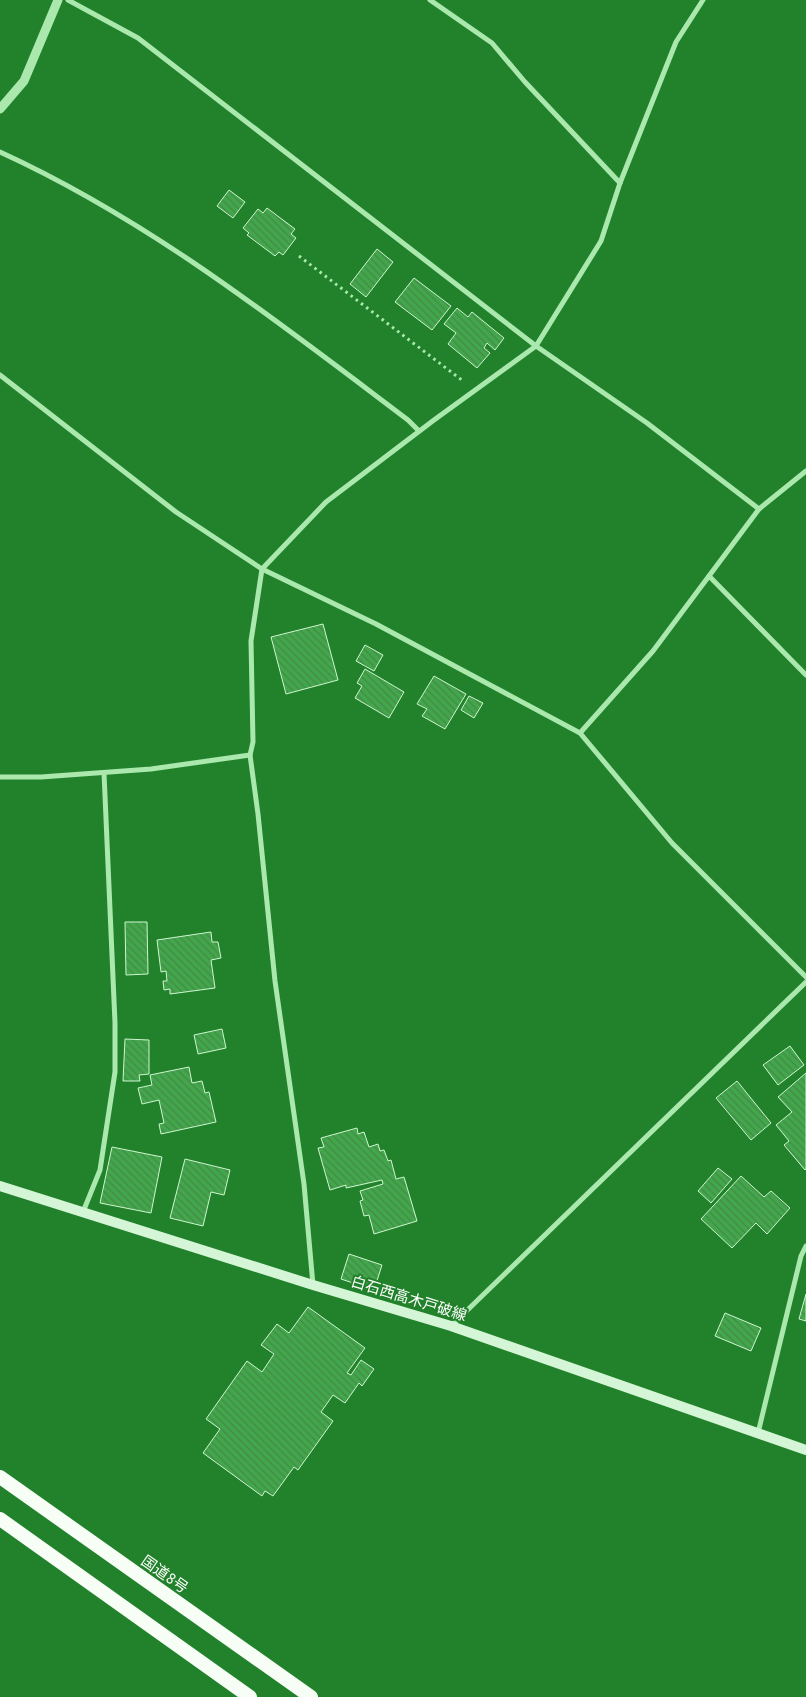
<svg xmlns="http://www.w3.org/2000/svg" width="806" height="1697" font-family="'PT Sans','Noto Sans JP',sans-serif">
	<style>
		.building { fill: url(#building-back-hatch); stroke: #cef6d0 }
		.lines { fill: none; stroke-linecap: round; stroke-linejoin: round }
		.path { stroke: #aae8ae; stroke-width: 3; stroke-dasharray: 2.5 4; stroke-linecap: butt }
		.minor { stroke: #aae8ae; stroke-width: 5 }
		.tertiary { stroke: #aae8ae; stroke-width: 9 }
		.secondary { stroke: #d4f6d7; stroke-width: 10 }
		.trunk { stroke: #f6fef6; stroke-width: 14 }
		.labels { text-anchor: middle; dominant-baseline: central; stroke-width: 4; stroke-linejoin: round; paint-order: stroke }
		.street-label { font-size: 15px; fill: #fff; stroke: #22822b }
	</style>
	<defs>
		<pattern id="building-back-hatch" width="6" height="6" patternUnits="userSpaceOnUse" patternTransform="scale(1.25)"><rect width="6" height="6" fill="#42a74b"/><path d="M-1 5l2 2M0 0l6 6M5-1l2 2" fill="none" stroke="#46874b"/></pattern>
	</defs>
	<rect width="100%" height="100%" fill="#22822b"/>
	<!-- building -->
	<g class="building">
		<path d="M229,190L245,202L233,218L217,206Z"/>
		<path d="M267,208L295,229L291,234L296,238L283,255L279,252L275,256L247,235L249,233L243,228L258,209L263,213Z"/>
		<path d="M377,249L393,262L366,297L350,284Z"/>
		<path d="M414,278L451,306L432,330L395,302Z"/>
		<path d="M457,308L468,317L472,312L504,338L495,350L487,343L484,348L490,353L477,368L448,344L456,333L444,324Z"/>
		<path d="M323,624L338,680L286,694L271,637Z"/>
		<path d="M365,645L383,655L374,671L356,661Z"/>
		<path d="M365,669L404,692L389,718L355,698L362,686L357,683Z"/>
		<path d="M434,676L466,694L445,729L422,716L427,709L417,704Z"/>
		<path d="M469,696L483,703L474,718L461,710Z"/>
		<path d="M125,922H147L148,974L126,975Z"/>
		<path d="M211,932L212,942H218L221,958L211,960L215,988L170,994V989L164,990L163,981H167L166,971L161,972L157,940Z"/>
		<path d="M222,1029L226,1048L198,1054L194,1035Z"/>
		<path d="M125,1039L149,1040V1074L139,1075L140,1081H123Z"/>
		<path d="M790,1046L804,1065L778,1085L763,1065Z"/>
		<path d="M189,1067L192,1083L202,1081L205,1093L209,1092L216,1122L161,1134L159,1124L164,1123L159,1100L142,1104L138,1088L152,1085L150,1075Z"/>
		<path d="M806,1073V1169L805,1170L784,1145L789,1141L776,1125L792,1112L778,1097Z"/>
		<path d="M737,1081L771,1123L751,1140L716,1098Z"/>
		<path d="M357,1128L358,1134L364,1132L369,1147L378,1144L380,1151L384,1150L388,1161L391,1160L396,1179L404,1177L417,1221L374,1234L369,1215L364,1216L360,1201L363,1200L360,1191L383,1184L382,1180L346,1188V1185L330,1190L318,1148L324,1147L321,1138Z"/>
		<path d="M112,1147L162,1157L151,1213L100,1203Z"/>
		<path d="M185,1159L230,1170L224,1195L211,1192L203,1226L170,1218Z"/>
		<path d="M718,1168L732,1179L711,1203L698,1191Z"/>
		<path d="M741,1176L764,1197L771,1191L790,1208L767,1234L756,1223L732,1248L701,1219Z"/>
		<path d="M349,1254L382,1265L374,1290L341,1279Z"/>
		<path d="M806,1294V1321L799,1319Z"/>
		<path d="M308,1307L365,1348L347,1373L351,1375L361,1360L374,1369L362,1386L359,1383L345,1403L333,1395L321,1412L333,1421L298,1470L294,1467L273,1496L265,1491L262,1496L203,1453L220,1429L206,1419L247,1361L262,1372L274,1354L261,1345L277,1324L289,1333Z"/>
		<path d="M725,1313L761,1328L751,1351L715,1336Z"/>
	</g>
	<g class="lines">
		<!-- path -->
		<path class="path" d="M299,256L463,381"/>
		<!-- minor -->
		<g class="minor">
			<path d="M68,0L138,38L536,346L647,423L759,509"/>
			<path d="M430,0L492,43L525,82L620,183"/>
			<path d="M0,152C149,220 278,322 408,420L419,431"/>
			<path d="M0,375L176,512L262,569L376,624L580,733L672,843L806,977"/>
			<path d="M709,576L806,675"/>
			<path d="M580,733L653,651L759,509L806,471"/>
			<path d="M0,777H41L151,769L250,755"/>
			<path d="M83,1212L100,1170L115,1072V1023L104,773"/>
			<path d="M313,1285L304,1184L275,981L258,814L250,755L253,742L251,641L262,569L326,502L434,420L536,346L601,241L620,183L676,42L703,0"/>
			<path d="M451,1326L806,982"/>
			<path d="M758,1433L801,1256L806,1246"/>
		</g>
		<!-- tertiary -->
		<path class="tertiary" d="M0,109L24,81L58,0"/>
		<!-- secondary -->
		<path class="secondary" d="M0,1186L313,1285L451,1326L806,1450"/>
		<!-- trunk -->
		<g class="trunk">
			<path d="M0,1477L311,1697"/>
			<path d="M0,1519L250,1697"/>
		</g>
	</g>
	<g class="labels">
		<!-- street labels -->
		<g class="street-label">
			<text transform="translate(409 1298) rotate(17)">白石西高木戸破線</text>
			<text transform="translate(165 1574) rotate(35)">国道8号</text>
		</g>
	</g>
</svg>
